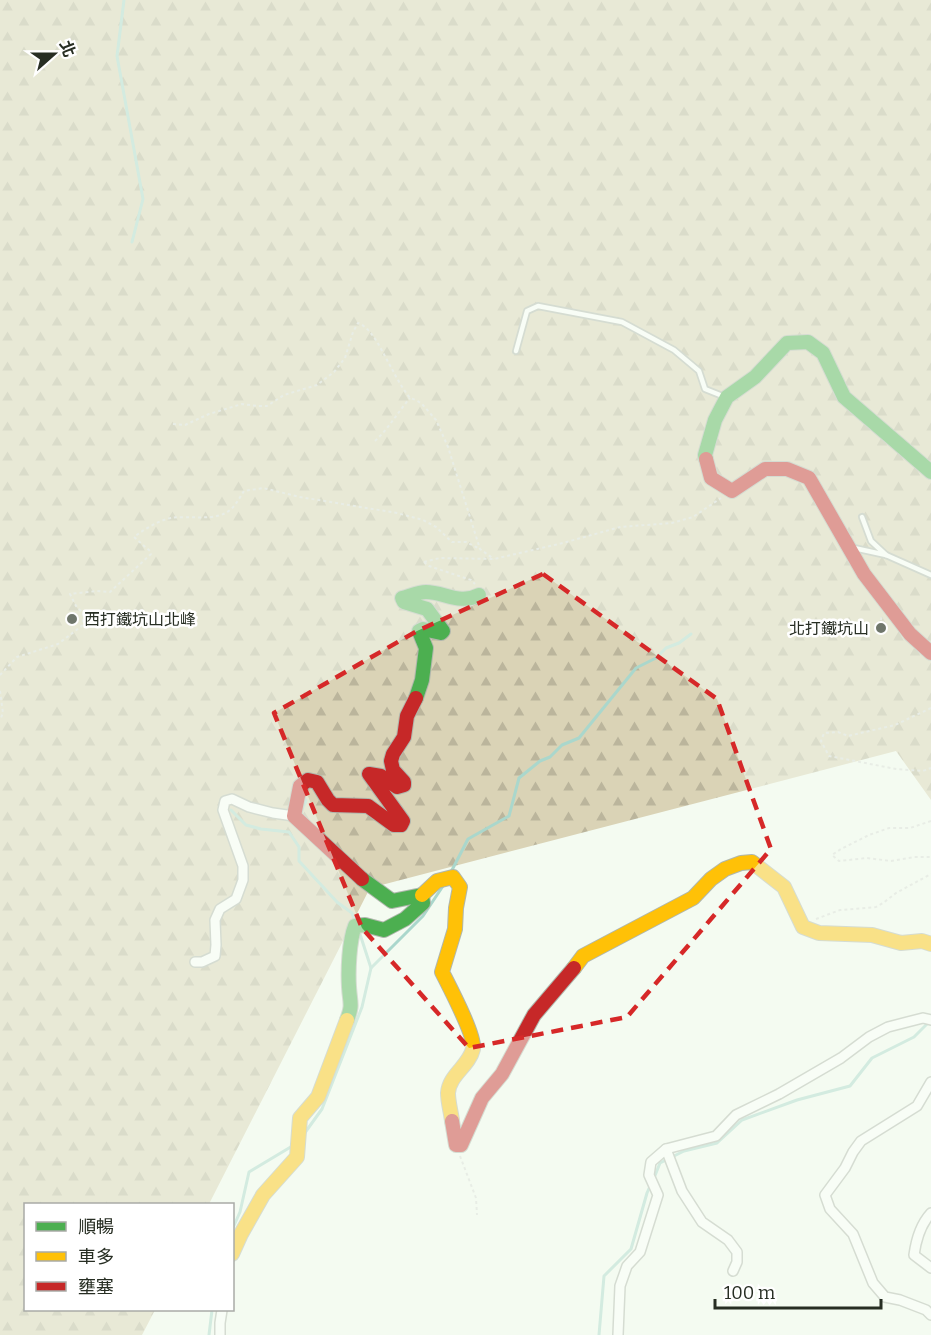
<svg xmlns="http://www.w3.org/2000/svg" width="931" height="1335" font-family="Bitter,'Noto Sans TC',serif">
<defs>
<pattern id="forest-firs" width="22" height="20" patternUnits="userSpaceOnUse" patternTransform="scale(1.5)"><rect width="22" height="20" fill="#dad3b6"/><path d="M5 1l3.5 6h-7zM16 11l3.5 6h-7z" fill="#bbb59c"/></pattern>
</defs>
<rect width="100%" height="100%" fill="#f4fbf1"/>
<path fill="url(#forest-firs)" d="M0,0H931V800L896,751L370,888L209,1204H26V1310H155L142,1335H0Z"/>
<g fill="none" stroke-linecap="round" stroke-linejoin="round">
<g stroke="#aad7cc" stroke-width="3">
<path d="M124,0L117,56L143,199L132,242"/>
<path d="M231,810L246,825L261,829L289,832L299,847V861L337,902L352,913L355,922"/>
<path d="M301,811L306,801L303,795"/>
<path d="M451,872L468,839L509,816L519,778L540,761L550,757L562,745L579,738L636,668L656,658L666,648L679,643L691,634"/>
<path d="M359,931L371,968"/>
<path d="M304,1134L322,1109L362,1007L371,968L423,916L445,883"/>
<path d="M654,1178L660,1163L684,1151L717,1143L742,1120L797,1100L850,1086L872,1058L914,1037L930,1021"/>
<path d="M232,1230L240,1212L249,1172L294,1145"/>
<path d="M209,1335L212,1310"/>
<path d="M599,1335L604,1276L631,1249L647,1193L651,1184"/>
</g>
<g stroke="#b0b7ad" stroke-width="8">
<g id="lane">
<path d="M516,351L527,311L538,306L622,322L674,350L699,371L705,389L725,397"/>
<path d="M862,517L871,541L886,555"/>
<path d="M854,548L886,555L931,575"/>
</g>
</g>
<g stroke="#b0b7ad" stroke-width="12">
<g id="street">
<path d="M195,962H202L215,956L216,945L215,920L220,909L236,899L243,880V866L223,810L225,801L232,799L249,807L273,813L294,816"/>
<path d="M931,1082L917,1106L861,1141L853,1152L845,1168L825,1195L830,1209L853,1234L873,1283L885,1297L900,1300L926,1310L931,1315"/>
<path d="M666,1149L682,1191L702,1222L728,1240L737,1252V1262L733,1271"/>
<path d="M931,1213C920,1225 916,1240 914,1255L931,1268"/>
<path d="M220,1335V1323L222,1310"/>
<path d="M618,1335L620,1286L627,1266L640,1252L658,1195L649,1175L651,1162L666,1149L716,1136L736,1115L779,1094L841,1058L869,1037L888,1027L923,1018L931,1020"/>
</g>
</g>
<g stroke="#b0b7ad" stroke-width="16">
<g id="fast">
<path d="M706,459L705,455L715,420L727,397L755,377L787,343L808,342L823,353L844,397L931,472"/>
<path d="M416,698L422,680L426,648L419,631L423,629L441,633L443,631L427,609L404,602L402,598C410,596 418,592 426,592C444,592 460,605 479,595"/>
<path d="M347,1020C353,1004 350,1004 349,987C348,971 349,941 355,926L365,925L384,930L405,919L423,903L422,895L392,901L362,879"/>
</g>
</g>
<g stroke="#b0b7ad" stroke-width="16">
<g id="slow">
<path d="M422,895L437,881L453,877L460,887L456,908L455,929L442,972C449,986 476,1037 473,1049C469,1066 449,1075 448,1093C448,1102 451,1112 452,1121"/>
<path d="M574,968L583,956L693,898L711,879L725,869L741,863L752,862L784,887L803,927L819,933L872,935L901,943L922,941L931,944"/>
<path d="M232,1254L241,1234L263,1195L297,1157L300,1118L318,1097L347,1020"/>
</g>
</g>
<g stroke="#b0b7ad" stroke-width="16">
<g id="jam">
<path d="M706,459L711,478L732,491L765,469H787L809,478L864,574L910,634L931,653"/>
<path d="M362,879L294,816L300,786L308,780L317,782L328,800L333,805L368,806L394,825H401L403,821L369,774L381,776L397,787L404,785V782L393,770L391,761L393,754L404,737L407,716L416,698"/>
<path d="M452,1121L456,1145H461L482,1098L502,1074L534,1015L574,968"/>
</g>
</g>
<g stroke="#dadcd9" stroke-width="2" stroke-dasharray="3 3" stroke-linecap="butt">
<path d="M173,424L185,425L209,414L242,404L257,406H267L284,395L317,385L334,372L345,358L353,332L358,323C373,328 384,356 392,369C397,379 403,389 410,398L416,400L422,404L436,420L448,447L480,549L494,559"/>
<path d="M375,441C389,428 398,412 410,398"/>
<path d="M424,562L440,558L494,559L563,543L620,527L672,523L693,517L721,498"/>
<path d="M424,562L429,566L471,580L475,584"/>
<path d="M879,626L882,616"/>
<path d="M0,675L17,657L58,644L83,625V613L76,606L70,594L97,591L110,592L151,554L150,551L134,537C145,529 157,521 171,518C189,515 216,522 230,510C236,505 240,497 244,491L263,488L300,497L397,513L423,520L436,527L452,542H466L480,549"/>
<path d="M0,691L3,713L0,720"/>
<path d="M931,708L895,725L848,736L838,732L824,733L821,741L829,756L896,769L923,771L931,768"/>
<path d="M931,821L910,828H889L869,835L841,849L832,855L839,861L867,858L891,861L914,857H931"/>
<path d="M816,919L840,910L876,907L883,903L896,893L931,874"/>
<path d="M460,1156L476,1198L477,1215"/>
</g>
<use href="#lane" stroke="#fdfefd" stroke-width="4.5"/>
<use href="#street" stroke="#fdfefd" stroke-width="9"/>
<use href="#fast" stroke="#4caf50" stroke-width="14"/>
<use href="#slow" stroke="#ffc107" stroke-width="14"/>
<use href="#jam" stroke="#c62828" stroke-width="14"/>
</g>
<path d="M0 0H931V1335H0ZM543,574L717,699L771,849L627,1017L469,1048L362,928L274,713L417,631Z" fill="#f4fbf1" fill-opacity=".55" fill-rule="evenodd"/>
<path fill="none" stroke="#d62828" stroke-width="4.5" stroke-dasharray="12 8" stroke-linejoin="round" d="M543,574L717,699L771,849L627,1017L469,1048L362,928L274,713L417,631Z"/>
<g fill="#6f766b" stroke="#fff" stroke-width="2">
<circle cx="72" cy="619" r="6"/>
<circle cx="881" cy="628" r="6"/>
</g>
<g text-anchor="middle" stroke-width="5" stroke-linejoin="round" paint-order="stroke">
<g font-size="16" fill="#272e23" stroke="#fff" text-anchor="start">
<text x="84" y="625">西打鐵坑山北峰</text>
<text x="869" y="634" text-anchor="end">北打鐵坑山</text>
</g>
</g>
<rect x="24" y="1203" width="210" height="108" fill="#ffffff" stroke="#a9aba7" stroke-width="1.5"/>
<rect x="36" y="1222" width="30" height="9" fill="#4caf50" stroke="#a9aba7" stroke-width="1.5"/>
<text x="78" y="1233" font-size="18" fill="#272e23">順暢</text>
<rect x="36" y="1252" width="30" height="9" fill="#ffc107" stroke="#a9aba7" stroke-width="1.5"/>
<text x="78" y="1263" font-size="18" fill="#272e23">車多</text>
<rect x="36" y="1282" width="30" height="9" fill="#c62828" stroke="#a9aba7" stroke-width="1.5"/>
<text x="78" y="1293" font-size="18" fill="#272e23">壅塞</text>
<g transform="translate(54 54) rotate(69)" stroke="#ffffff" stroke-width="4.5" paint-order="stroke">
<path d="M0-4.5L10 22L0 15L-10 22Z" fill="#272e23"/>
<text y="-9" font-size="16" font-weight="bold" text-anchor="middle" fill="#272e23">北</text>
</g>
<path d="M715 1299v9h166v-9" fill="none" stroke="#272e23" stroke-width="3"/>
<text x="724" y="1299" font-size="18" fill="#272e23" stroke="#ffffff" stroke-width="4.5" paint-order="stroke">100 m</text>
</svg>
